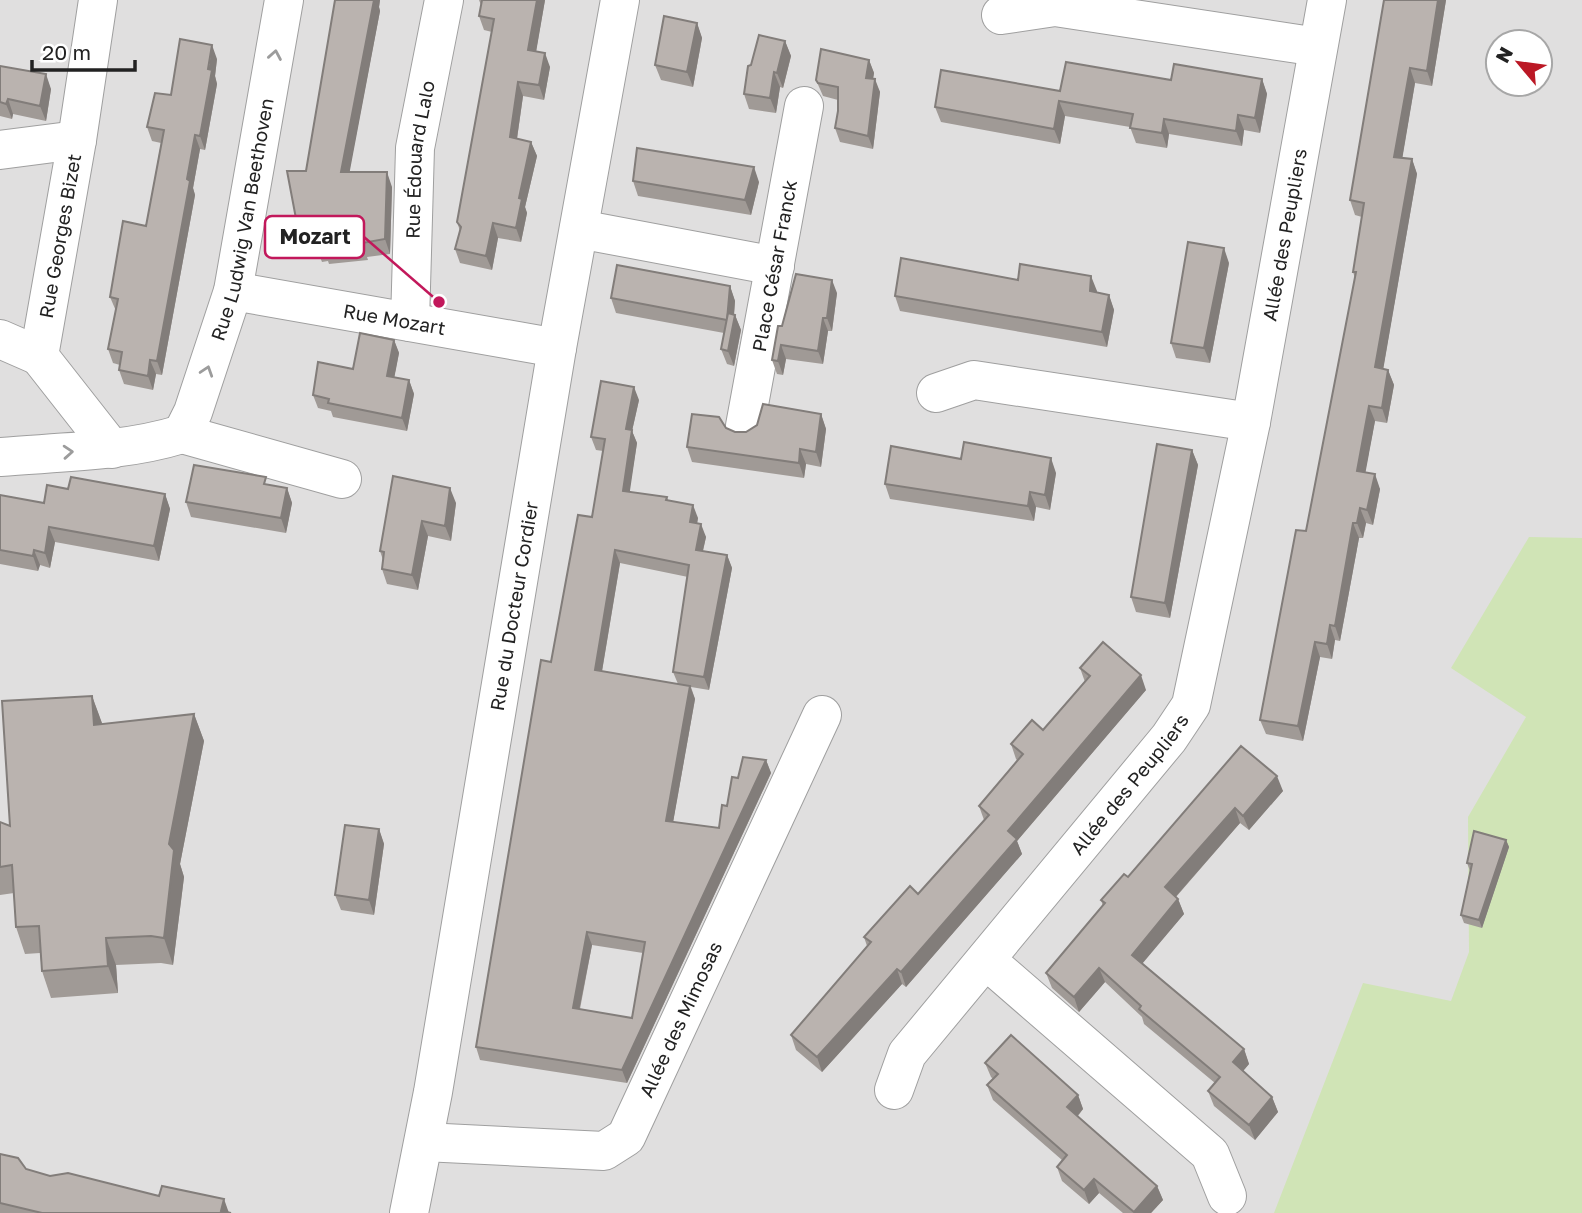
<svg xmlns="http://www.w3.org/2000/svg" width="1582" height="1213" font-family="'Golos Text',sans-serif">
<rect width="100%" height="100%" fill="#f1eeea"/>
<path fill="#e0dfdf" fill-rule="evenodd" d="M0,0H1582V1213H0ZM1498,42H1540V84H1498Z"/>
<path fill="#d0e4b6" d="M1529,537L1582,538V1213H1274L1363,983L1451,1001L1469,952L1468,817L1526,717L1451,668Z"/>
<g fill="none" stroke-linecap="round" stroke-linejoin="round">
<g stroke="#9f9f9f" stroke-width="40">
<g id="minor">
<path d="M98,0L77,140L39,356L112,449"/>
<path d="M1001,15L1055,7L1318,47"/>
<path d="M0,150L77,140"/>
<path d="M579,229L775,266"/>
<path id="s1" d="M233,291L557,348"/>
<path id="s2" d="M410,322L415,148L444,0"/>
<path d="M0,339L39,356"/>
<path d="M936,393L974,380L1251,422"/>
<path id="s3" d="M745,426L804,106"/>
<path id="s4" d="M182,434L193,412L233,291L284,0"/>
<path d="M182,434L342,479"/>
<path d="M0,457C61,452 124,452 182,434"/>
<path d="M986,960L1210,1154L1227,1196"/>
<path id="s5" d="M894,1090L907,1054L1169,738L1191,705L1251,422L1327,0"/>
<path id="s6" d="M424,1142L604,1151L626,1137L822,715"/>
<path id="s7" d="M409,1213L433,1092L557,348L620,0"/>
</g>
</g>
<use href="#minor" stroke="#fff" stroke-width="38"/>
</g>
<g fill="#a09a96" fill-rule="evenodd">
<path d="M335,0H380L379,7L380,11L349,172L392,187L390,254L367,257L368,260L329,264L328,261L322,262L320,257L306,259L301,245L306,171Z"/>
<path d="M479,0H545L536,51L550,67L544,100L523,96L517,139L531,142L537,156L525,207L527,213L521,242L498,238L492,270L460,263L455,249L460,231L457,222L492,32L484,30L479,16L481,5Z"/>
<path d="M1384,0H1446L1432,86L1415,83L1402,158L1412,159L1417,174L1383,369L1388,370L1394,385L1387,423L1375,421L1365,472L1380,489L1373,525L1366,523L1363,538H1359L1340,641L1335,640L1332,659L1320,657L1303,741L1266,734L1260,720L1306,531L1355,278L1353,272L1362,217L1355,215L1350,200Z"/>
<path d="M697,23L702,38L693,87L661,80L655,65Z"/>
<path d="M785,41L791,56L783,88L780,87L776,113L749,109L744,94L751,65Z"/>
<path d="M217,59L215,76L217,84L205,150L200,149L193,188L195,195L162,375L156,374L153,390L124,384L119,370L120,365L113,363L108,349L116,311L110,297L146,226L161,143L152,141L147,127L171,95Z"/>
<path d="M869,60L874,73L873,79L880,92L873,149L840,142L835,128L838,111V100L823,96L816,80Z"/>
<path d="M0,66L51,89L46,121L13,114L12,119L0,116Z"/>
<path d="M1262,79L1267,94L1260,133L1244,130L1242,146L1169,134L1167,148L1136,143L1130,127L1065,116L1060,144L941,122L935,107L1060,91L1171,80Z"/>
<path d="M633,181L759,182L751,215L638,196Z"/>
<path d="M1229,263L1210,363L1176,358L1171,343Z"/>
<path d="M1018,280L1097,291V292L1109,295L1114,310L1107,347L900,311L895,296Z"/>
<path d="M730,286L735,301L734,314L735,315L741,330L734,366L727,364L721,349L724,333L616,313L611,298Z"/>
<path d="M837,293L832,331H828L823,364L786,359L783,375L777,374L772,360L782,326Z"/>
<path d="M394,340L399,353L394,377L409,380L414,394L407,431L333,417L331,411L318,408L313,395L353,369Z"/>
<path d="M639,400L632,431L637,443L629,492L667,497L668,500L698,518L697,523L706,537L703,551L727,555L732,568L709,690L691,687L695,699L673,822L719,828L738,778L766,760L771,773L627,1083L480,1060L476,1047L551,662L592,517L603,451L596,450L591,437ZM620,563L688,577L673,672L678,684L602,671ZM592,945L643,953L632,1018L580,1009Z"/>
<path d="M821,414L826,429L821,467L806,464L804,478L692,462L687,447L726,428L735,432H746Z"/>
<path d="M1192,450L1198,465L1170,618L1136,612L1131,597Z"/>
<path d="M961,459L1056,473L1050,510L1036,507L1034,521L890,499L885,484Z"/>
<path d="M393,476L456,503L451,541L428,536L418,590L387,584L382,569L383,560L380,551Z"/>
<path d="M287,488L292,503L286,533L191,517L186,502Z"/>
<path d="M68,489L165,494L170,509L159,561L55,542L50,568L40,565L38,571L0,564V495L44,503Z"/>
<path d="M1080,668L1146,690L1017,841L1022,854L906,987L902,984L822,1072L796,1050L791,1035L867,946L864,937L918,894L984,820L979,806L1018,761L1016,759L1011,744L1043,730L1085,682Z"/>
<path d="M92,696L102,724L194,714L204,741L180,864L184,877L173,965L161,963L116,965L118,993L51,998L42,971L40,953L25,954L16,927L14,893L0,895V822L10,826Z"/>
<path d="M1241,746L1283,791L1249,830L1240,823L1176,897L1178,899L1184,914L1142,963L1244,1049L1249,1064L1243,1071L1272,1097L1278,1112L1255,1140L1214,1106L1208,1091L1215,1083L1144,1024L1142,1017L1105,982L1079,1012L1052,988L1046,973L1103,906L1101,900L1128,877Z"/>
<path d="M379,829L384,844L374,915L341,910L335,895Z"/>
<path d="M1506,840L1509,847L1482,928L1464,923L1461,915L1470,871L1467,863Z"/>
<path d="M985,1063L1078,1095L1083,1109L1078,1116L1157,1186L1163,1200L1151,1213H1123L1099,1193L1089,1204L1062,1181L1057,1167L1062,1160L993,1100L987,1085L993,1079L991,1077Z"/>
<path d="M0,1154L26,1169L50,1176L231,1213H0Z"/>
</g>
<g fill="#827d7a">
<path d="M374,0H380L379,7L380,11L347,186L341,172Z"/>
<path d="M537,0H545L534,64L528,50Z"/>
<path d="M1438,0H1446L1432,86L1427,71Z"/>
<path d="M697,23L702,38L693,87L687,72Z"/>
<path d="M785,41L791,56L783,88L777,73Z"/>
<path d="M212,45L217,59L215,76L217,84L205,150L200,136Z"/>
<path d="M545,53L550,67L544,100L539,85Z"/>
<path d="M869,60L874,73L871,91L866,78Z"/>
<path d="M1410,68L1415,83L1400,172L1394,157Z"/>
<path d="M774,72L780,87L776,113L770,98Z"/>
<path d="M46,74L51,89L46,121L40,106Z"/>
<path d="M875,79L880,92L873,149L868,136Z"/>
<path d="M1262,79L1267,94L1260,133L1255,118Z"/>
<path d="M518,82L523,96L515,152L510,137Z"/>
<path d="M8,99L13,114L12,119L6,104Z"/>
<path d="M1059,101L1065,116L1060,144L1054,129Z"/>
<path d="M1238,115L1244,130L1242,146L1236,131Z"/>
<path d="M1164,119L1169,134L1167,148L1162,133Z"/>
<path d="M195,135L200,149L193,188L195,195L162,375L157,361Z"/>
<path d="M531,142L537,156L525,207L527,213L521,242L516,228L519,198Z"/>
<path d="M1412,159L1417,174L1381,382L1375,367Z"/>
<path d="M754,167L759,182L751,215L745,200Z"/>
<path d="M387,172L392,187L390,254L385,239Z"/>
<path d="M493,223L498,238L492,270L486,256Z"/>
<path d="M1224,248L1229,263L1210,363L1204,348Z"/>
<path d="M1091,276L1097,291L1095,306L1090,291Z"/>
<path d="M832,280L837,293L832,331L827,318Z"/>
<path d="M730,286L735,301L733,328L735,315L741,330L734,366L728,351L727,320Z"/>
<path d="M1109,295L1114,310L1107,347L1102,332Z"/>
<path d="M823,318L828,331L823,364L818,351Z"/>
<path d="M394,340L399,353L392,390L387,376Z"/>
<path d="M781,345L786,359L783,375L778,361Z"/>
<path d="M150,360L156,374L153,390L148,376Z"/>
<path d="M1388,370L1394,385L1387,423L1382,408Z"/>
<path d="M409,380L414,394L407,431L402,418Z"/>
<path d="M634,387L639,400L632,431L637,443L628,504L623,491L626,429Z"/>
<path d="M1369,406L1375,421L1363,486L1357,471Z"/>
<path d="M821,414L826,429L821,467L816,452Z"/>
<path d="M800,449L806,464L804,478L799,463Z"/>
<path d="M1192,450L1198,465L1170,618L1165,603Z"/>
<path d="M1051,458L1056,473L1050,510L1045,495Z"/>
<path d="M1375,474L1380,489L1373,525L1367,510Z"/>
<path d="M287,488L292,503L286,533L281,518Z"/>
<path d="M450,488L456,503L451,541L445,526Z"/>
<path d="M1030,492L1036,507L1034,521L1028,506Z"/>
<path d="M165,494L170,509L159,561L154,546Z"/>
<path d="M693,505L698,518L695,535L690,522Z"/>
<path d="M1360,508L1366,523L1363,538L1357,523Z"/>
<path d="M422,521L428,536L418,590L412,575Z"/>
<path d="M1353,523L1359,538L1340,641L1335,626Z"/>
<path d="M701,524L706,537L700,563L696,550Z"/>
<path d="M49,527L55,542L50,568L45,553Z"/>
<path d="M34,550L40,565L38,571L33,556Z"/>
<path d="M615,550L620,563L600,683L595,670Z"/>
<path d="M727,555L732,568L709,690L704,677Z"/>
<path d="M1330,625L1335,640L1332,659L1327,644Z"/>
<path d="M1315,642L1320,657L1303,741L1298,726Z"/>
<path d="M1141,675L1146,690L1017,841L1022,854L906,987L901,972L1008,831Z"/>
<path d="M690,686L695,699L671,834L666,821Z"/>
<path d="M92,696L102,723L104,752L94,725Z"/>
<path d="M194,714L204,741L180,864L184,877L173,965L164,938L169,844Z"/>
<path d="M766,760L771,773L627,1083L622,1070Z"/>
<path d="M1277,776L1283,791L1249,830L1243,816Z"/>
<path d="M1235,808L1240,823L1171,902L1165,887Z"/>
<path d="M379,829L384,844L374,915L369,900Z"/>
<path d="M1506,840L1509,847L1482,928L1479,920Z"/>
<path d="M1178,899L1184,914L1137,970L1132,955Z"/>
<path d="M587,932L592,945L577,1021L573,1008Z"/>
<path d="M106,938L116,965L118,993L108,966Z"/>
<path d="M1099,968L1105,982L1079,1012L1074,997Z"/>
<path d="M897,969L902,984L822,1072L817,1057Z"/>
<path d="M1244,1049L1249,1064L1238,1077L1233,1062Z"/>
<path d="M1078,1095L1083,1109L1073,1121L1067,1107Z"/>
<path d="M1272,1097L1278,1112L1255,1140L1249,1125Z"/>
<path d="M1094,1179L1099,1193L1089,1204L1084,1190Z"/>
<path d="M1157,1186L1163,1200L1151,1213H1134V1212Z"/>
<path d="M224,1199L229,1213L221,1211Z"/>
</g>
<g fill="#bab3af" stroke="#827d7a" stroke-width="2" fill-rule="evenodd">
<path d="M335,0H374L341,172H387L385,239L362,243V246L324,250L322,246L316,248L315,242L301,245L287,171H306Z"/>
<path d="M482,0H537L528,50L545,53L539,85L518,82L510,137L531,142L519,198L522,199L516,228L493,223L486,256L455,249L461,227L457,222L494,19L479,16Z"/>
<path d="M1384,0H1438L1427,71L1410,68L1394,157L1412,159L1375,367L1388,370L1382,408L1369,406L1357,471L1375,474L1367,510L1360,508L1357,523H1353L1335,626L1330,625L1327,644L1315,642L1298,726L1260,720L1296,530L1306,531L1356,272H1353L1364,203L1350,200Z"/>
<path d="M664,16L697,23L687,72L655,65Z"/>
<path d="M759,35L785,41L777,73L774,72L770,98L744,94L748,66L751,65Z"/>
<path d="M180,39L212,45L208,69L212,70L200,136L195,135L187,179L190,181L157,361L150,360L148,376L119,370L122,352L108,349L118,299L110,297L123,221L146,226L164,130L147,127L155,93L171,95Z"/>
<path d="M821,49L869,60L866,78L875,79L868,136L835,128L838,111V87L818,83L816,80Z"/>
<path d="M1066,62L1171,80L1174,64L1262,79L1255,118L1238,115L1236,131L1164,119L1162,133L1130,128L1133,114L1059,101L1054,129L935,107L941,70L1060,91Z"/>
<path d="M0,66L46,74L40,106L8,99L6,104L0,102Z"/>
<path d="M637,148L754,167L745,200L633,181Z"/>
<path d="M1188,242L1224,248L1204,348L1171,343Z"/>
<path d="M901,258L1018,280L1020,264L1091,276L1090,291L1109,295L1102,332L895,296Z"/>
<path d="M617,265L730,286L727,320L611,298Z"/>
<path d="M796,274L832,280L827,318H823L818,351L781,345L778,361L772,360L778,326H782Z"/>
<path d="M728,313L735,315L728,351L721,349Z"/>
<path d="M360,333L394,340L387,376L409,380L402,418L328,403L329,399L313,395L318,362L353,369Z"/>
<path d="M601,381L634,387L626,429L632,430L623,491L667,497L666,500L693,505L690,522L701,524L696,550L727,555L704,677L673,672L689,565L615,550L595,670L690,686L666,821L719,828L722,805L727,806L732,777L738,778L743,757L766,760L622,1070L476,1047L541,660L551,662L578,515L592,517L605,439L591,437ZM587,932L645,942L632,1018L573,1008Z"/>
<path d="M763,404L821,414L816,452L800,449L799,463L687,447L692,414L719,417L726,428L735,432H746L757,425Z"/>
<path d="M964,442L1051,458L1045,495L1030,492L1028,506L885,484L891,446L961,459Z"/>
<path d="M1157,444L1192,450L1165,603L1131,597Z"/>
<path d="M194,465L266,477L264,484L287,488L281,518L186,502Z"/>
<path d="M393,476L450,488L445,526L422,521L412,575L382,569L384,552L380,551Z"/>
<path d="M71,477L165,494L154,546L49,527L45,553L34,550L33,556L0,550V495L44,503L47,485L68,489Z"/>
<path d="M1103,642L1141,675L1008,831L1017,839L901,972L897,969L817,1057L791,1035L871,942L864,937L910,886L918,894L989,815L979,806L1023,754L1011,744L1032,720L1043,730L1090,676L1080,668Z"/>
<path d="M92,696L94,725L194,714L169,844L174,850L164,938L151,936L106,938L108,966L42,971L39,926L16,927L12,865L0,867V822L10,826L2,701Z"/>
<path d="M1241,746L1277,776L1243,816L1235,808L1165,887L1178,899L1132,955L1244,1049L1233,1062L1272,1097L1249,1125L1208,1091L1220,1077L1139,1009L1141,1006L1099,968L1074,997L1046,973L1105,903L1101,900L1124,874L1128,877Z"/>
<path d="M345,825L379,829L369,900L335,895Z"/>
<path d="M1474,831L1506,840L1479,920L1461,915L1472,864L1467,863Z"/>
<path d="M1011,1035L1078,1095L1067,1107L1157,1186L1134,1212L1094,1179L1084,1190L1057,1167L1067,1155L987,1085L998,1074L985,1063Z"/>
<path d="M0,1154L18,1158L26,1169L50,1176L68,1173L159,1196L162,1186L224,1199L221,1211L231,1213H42L0,1203Z"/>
</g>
<defs><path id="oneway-chevron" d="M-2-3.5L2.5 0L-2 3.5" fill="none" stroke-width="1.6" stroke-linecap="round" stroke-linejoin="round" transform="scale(1.75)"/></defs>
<g stroke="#9c9c9c">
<use href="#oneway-chevron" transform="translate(275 55) rotate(-80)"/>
<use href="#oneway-chevron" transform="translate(207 371) rotate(-72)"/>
<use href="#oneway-chevron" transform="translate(68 452) rotate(-4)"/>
</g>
<g text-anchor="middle" stroke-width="7" stroke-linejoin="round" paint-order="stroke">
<g font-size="19" fill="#222" stroke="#fff">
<text dy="7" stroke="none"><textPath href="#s2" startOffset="163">Rue Édouard Lalo</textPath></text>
<text dy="7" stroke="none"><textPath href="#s4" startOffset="224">Rue Ludwig Van Beethoven</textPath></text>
<text dy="7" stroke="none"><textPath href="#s5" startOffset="968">Allée des Peupliers</textPath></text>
<text transform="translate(60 236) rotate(-80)" y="7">Rue Georges Bizet</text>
<text dy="7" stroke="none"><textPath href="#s3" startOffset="163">Place César Franck</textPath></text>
<text dy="7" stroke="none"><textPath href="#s1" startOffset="164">Rue Mozart</textPath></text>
<text dy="7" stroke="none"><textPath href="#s7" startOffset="616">Rue du Docteur Cordier</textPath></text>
<text dy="7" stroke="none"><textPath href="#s5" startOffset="388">Allée des Peupliers</textPath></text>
<text dy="7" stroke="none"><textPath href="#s6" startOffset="336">Allée des Mimosas</textPath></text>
</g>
</g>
<path fill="none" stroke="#c2185b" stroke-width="2.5" d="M439 302L364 237"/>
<circle fill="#c2185b" stroke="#fff" stroke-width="2.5" cx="439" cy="302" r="7"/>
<rect fill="#fff" stroke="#c2185b" stroke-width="2.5" x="265" y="216" width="99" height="42" rx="7"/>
<g font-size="21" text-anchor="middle" font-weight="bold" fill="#222">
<text x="315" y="244">Mozart</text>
</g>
<g transform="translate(1519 63) rotate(299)"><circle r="33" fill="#ffffff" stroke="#a7a7a7" stroke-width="2"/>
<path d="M0-5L12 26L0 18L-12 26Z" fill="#bb1825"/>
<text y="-10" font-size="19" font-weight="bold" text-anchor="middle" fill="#222222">N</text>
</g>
<path d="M32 60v10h103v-10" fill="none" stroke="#222222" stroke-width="3.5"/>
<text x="42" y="60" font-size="21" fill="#222222" stroke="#ffffff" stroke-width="5" paint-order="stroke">20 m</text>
</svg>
